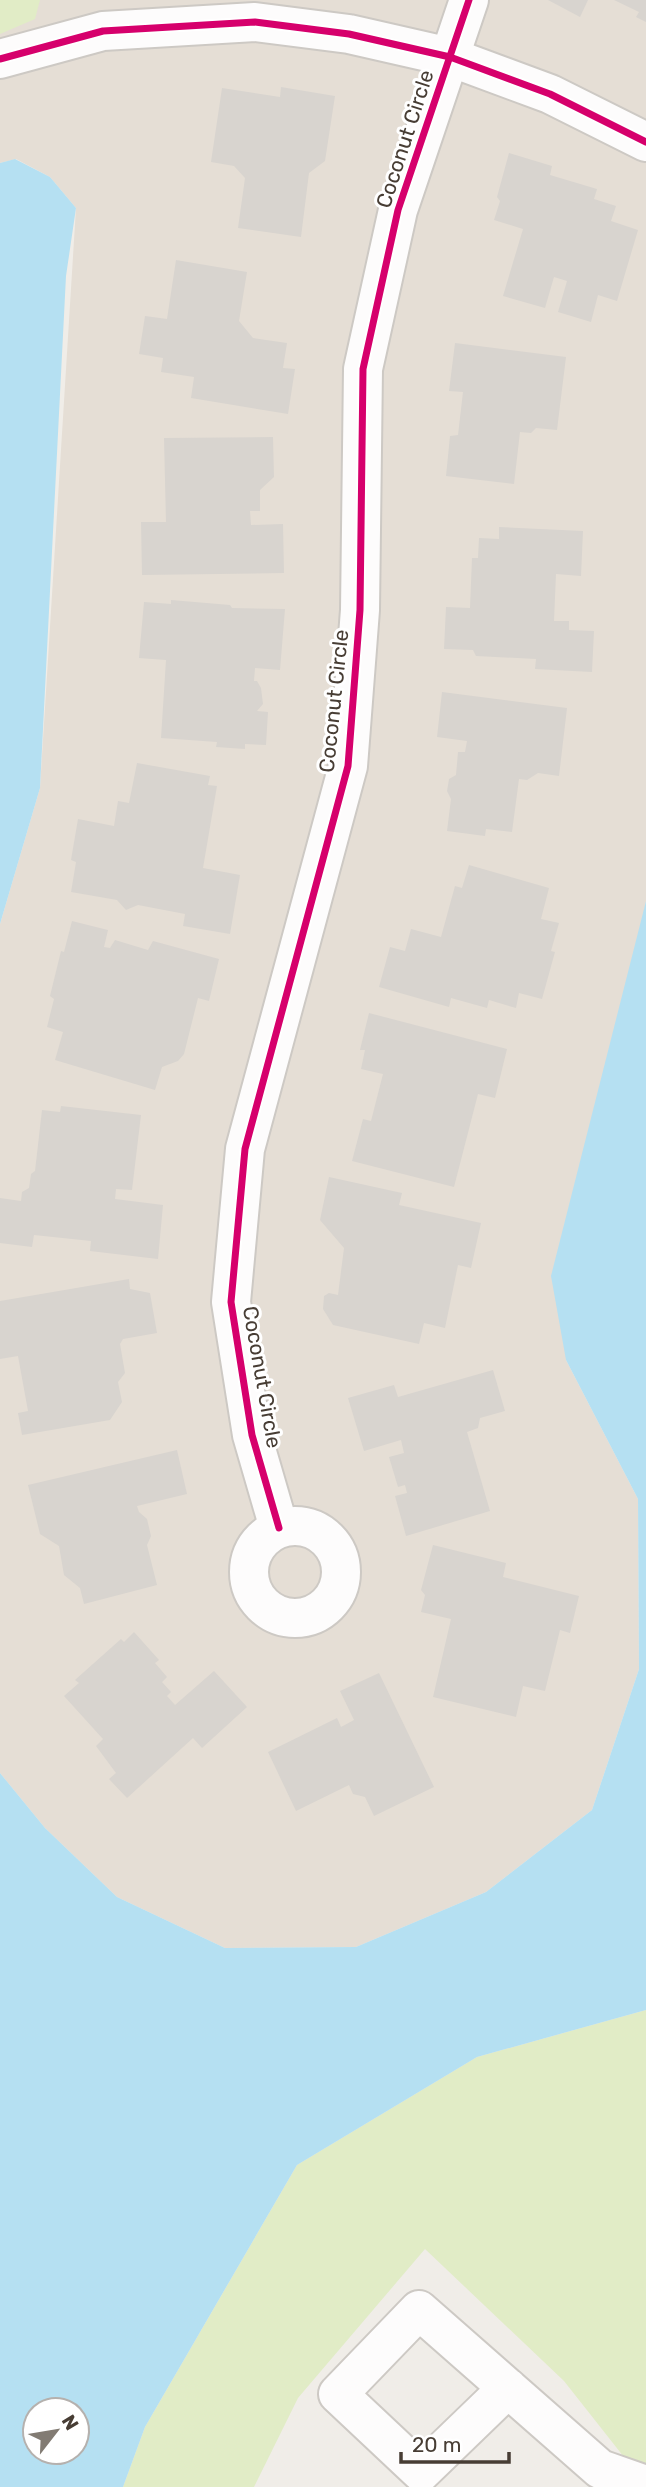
<svg xmlns="http://www.w3.org/2000/svg" width="646" height="2487" font-family="Rubik,sans-serif">
<rect width="100%" height="100%" fill="#f0ede8"/>
<path fill="#e5ded5" d="M0,0H646V901L566,1360L638,1499L639,1669L592,1810L486,1892L356,1947L225,1948L117,1897L45,1828L0,1773V924L40,788L76,208L50,177L16,159L0,163Z"/>
<g fill="#e1ecc6">
<path d="M0,0H40L35,19L0,34Z"/>
<path d="M646,2010V2485L564,2381L425,2249L298,2398L254,2487H123L145,2427L297,2165L477,2057Z"/>
</g>
<g fill="#b5e0f2" fill-rule="evenodd">
<path d="M15,159L50,177L76,208L66,276L40,788L0,924V163Z"/>
<path d="M646,901V2010L477,2057L297,2165L145,2427L123,2487H0V1773L45,1828L117,1897L225,1948L356,1947L486,1892L592,1810L639,1669L638,1499L566,1360L551,1276ZM77,2410V2452H35V2410Z"/>
</g>
<g fill="#d8d4cf">
<path d="M548,0H588L580,17Z"/>
<path d="M614,0H646V22L636,17L639,12Z"/>
<path d="M281,87L335,96L325,161L309,173L301,237L238,228L245,178L234,166L211,162L222,88L280,97Z"/>
<path d="M509,153L552,166L550,175L597,189L594,199L616,206L611,221L638,230L617,301L598,295L591,322L558,312L567,281L554,277L545,308L503,296L523,229L494,220L500,201L497,197Z"/>
<path d="M176,260L247,272L239,321L253,338L287,343L283,368L295,369L288,414L191,398L194,377L161,372L163,358L139,354L145,316L167,319Z"/>
<path d="M455,343L566,357L557,430L536,428L531,433L520,432L514,484L446,476L450,436L458,435L463,392L449,391Z"/>
<path d="M273,437L274,477L260,490V511H250L251,525L283,524L284,573L142,575L141,522H166L164,438Z"/>
<path d="M499,527L583,531L581,576L556,574L554,621H569V630L594,631L592,672L535,669L536,659L476,656L473,650L444,649L446,607L470,608L472,558H478L479,538L499,539Z"/>
<path d="M171,600L230,605L232,608L285,609L280,670L255,668L254,681H257L261,688L263,704L257,711L268,712L266,745L245,744V749L216,747L217,742L161,738L166,660L139,658L144,602L171,604Z"/>
<path d="M442,692L567,708L559,776L538,773L527,780L519,779L512,832L486,829L485,836L447,831L451,799L447,791L449,779L456,775L458,752H465L467,741L437,737Z"/>
<path d="M137,763L210,776L208,785L217,786L203,868L240,875L230,934L183,926L185,914L138,905L126,910L117,900L71,892L76,862L71,860L78,819L114,826L118,801L129,803Z"/>
<path d="M469,865L549,888L541,919L559,923L551,951L555,952L542,999L519,993L516,1008L489,1000L487,1008L451,998L449,1007L379,987L390,947L405,951L411,929L441,937L455,886L462,888Z"/>
<path d="M72,921L108,930L104,947L110,948L115,940L148,950L153,941L219,959L209,1001L198,998L184,1054L178,1061L162,1067L155,1090L55,1060L63,1032L47,1027L54,999L50,996L61,951L64,952Z"/>
<path d="M369,1013L507,1049L495,1098L478,1094L454,1187L352,1161L363,1119L371,1121L383,1074L361,1069L365,1050H360Z"/>
<path d="M61,1106L141,1115L132,1190L116,1189L115,1199L163,1205L158,1259L90,1251L91,1241L34,1235L32,1247L0,1243V1198L21,1201L22,1192L29,1188L31,1174L35,1171L42,1110L60,1112Z"/>
<path d="M329,1177L402,1193L399,1205L481,1223L471,1268L458,1265L445,1328L424,1323L419,1344L333,1325L323,1309L324,1296L329,1293L338,1295L344,1248L320,1220Z"/>
<path d="M129,1279L130,1289L150,1293L157,1333L123,1339L120,1344L125,1373L118,1382L122,1402L110,1420L22,1435L18,1413L28,1411L18,1356L0,1359V1301Z"/>
<path d="M493,1370L505,1411L480,1418L478,1428L467,1432L490,1511L406,1536L395,1496L407,1493L405,1485L398,1487L389,1457L404,1453L401,1440L364,1451L348,1398L394,1385L398,1397Z"/>
<path d="M177,1450L187,1494L137,1506L139,1512L147,1519L151,1536L147,1545L157,1585L84,1604L80,1588L64,1575L59,1546L40,1534L28,1485Z"/>
<path d="M433,1545L506,1563L503,1577L579,1596L570,1633L560,1630L545,1691L523,1686L516,1717L433,1697L451,1619L421,1612L425,1595L421,1590Z"/>
<path d="M134,1632L159,1660L155,1663L167,1677L162,1682L171,1692L167,1696L175,1705L214,1671L247,1707L202,1748L193,1738L127,1798L109,1779L116,1773L96,1746L103,1739L64,1696L79,1683L75,1680L121,1639L124,1642Z"/>
<path d="M379,1673L434,1787L374,1816L365,1797L353,1794L349,1785L296,1811L268,1752L337,1718L341,1727L354,1720L340,1691Z"/>
</g>
<g fill="none" stroke-linecap="round" stroke-linejoin="round">
<g stroke="#cdc9c4" stroke-width="42">
<g id="minor">
<path d="M0,59L103,31L255,22L349,34L450,57L550,94L646,142"/>
<circle cx="295" cy="1572" r="46"/>
<path d="M279,1528L252,1435L231,1302L245,1149L348,766L360,610L363,369L398,210L469,0"/>
<path d="M508,2388L421,2472L338,2394L419,2310L600,2469L646,2485"/>
</g>
</g>
<use href="#minor" stroke="#fdfcfc" stroke-width="38"/>
<g stroke="#fff" stroke-width="11">
<g id="cycleway">
<path d="M0,59L103,31L255,22L349,34L450,57L550,94L646,142"/>
<path d="M279,1528L252,1435L231,1302L245,1149L348,766L360,610L363,369L398,210L469,0"/>
</g>
</g>
<use href="#cycleway" stroke="#d6006c" stroke-width="7"/>
</g>
<g text-anchor="middle" stroke-width="6" stroke-linejoin="round" paint-order="stroke">
<g font-size="21" fill="#473d34" stroke="#fff">
<text transform="translate(405 139) rotate(-72)" y="7">Coconut Circle</text>
<text transform="translate(334 701) rotate(-84)" y="7">Coconut Circle</text>
<text transform="translate(262 1377) rotate(80)" y="7">Coconut Circle</text>
</g>
</g>
<g transform="translate(56 2431) rotate(59)"><circle r="33" fill="#ffffff" stroke="#b5b1ae" stroke-width="2"/>
<path d="M0-5L12 26L0 18L-12 26Z" fill="#827b73"/>
<text y="-10" font-size="19" font-weight="bold" text-anchor="middle" fill="#473d34">N</text>
</g>
<path d="M401 2452v10h108v-10" fill="none" stroke="#473d34" stroke-width="3.5"/>
<text x="412" y="2452" font-size="21" fill="#473d34" stroke="#ffffff" stroke-width="5" paint-order="stroke">20 m</text>
</svg>
